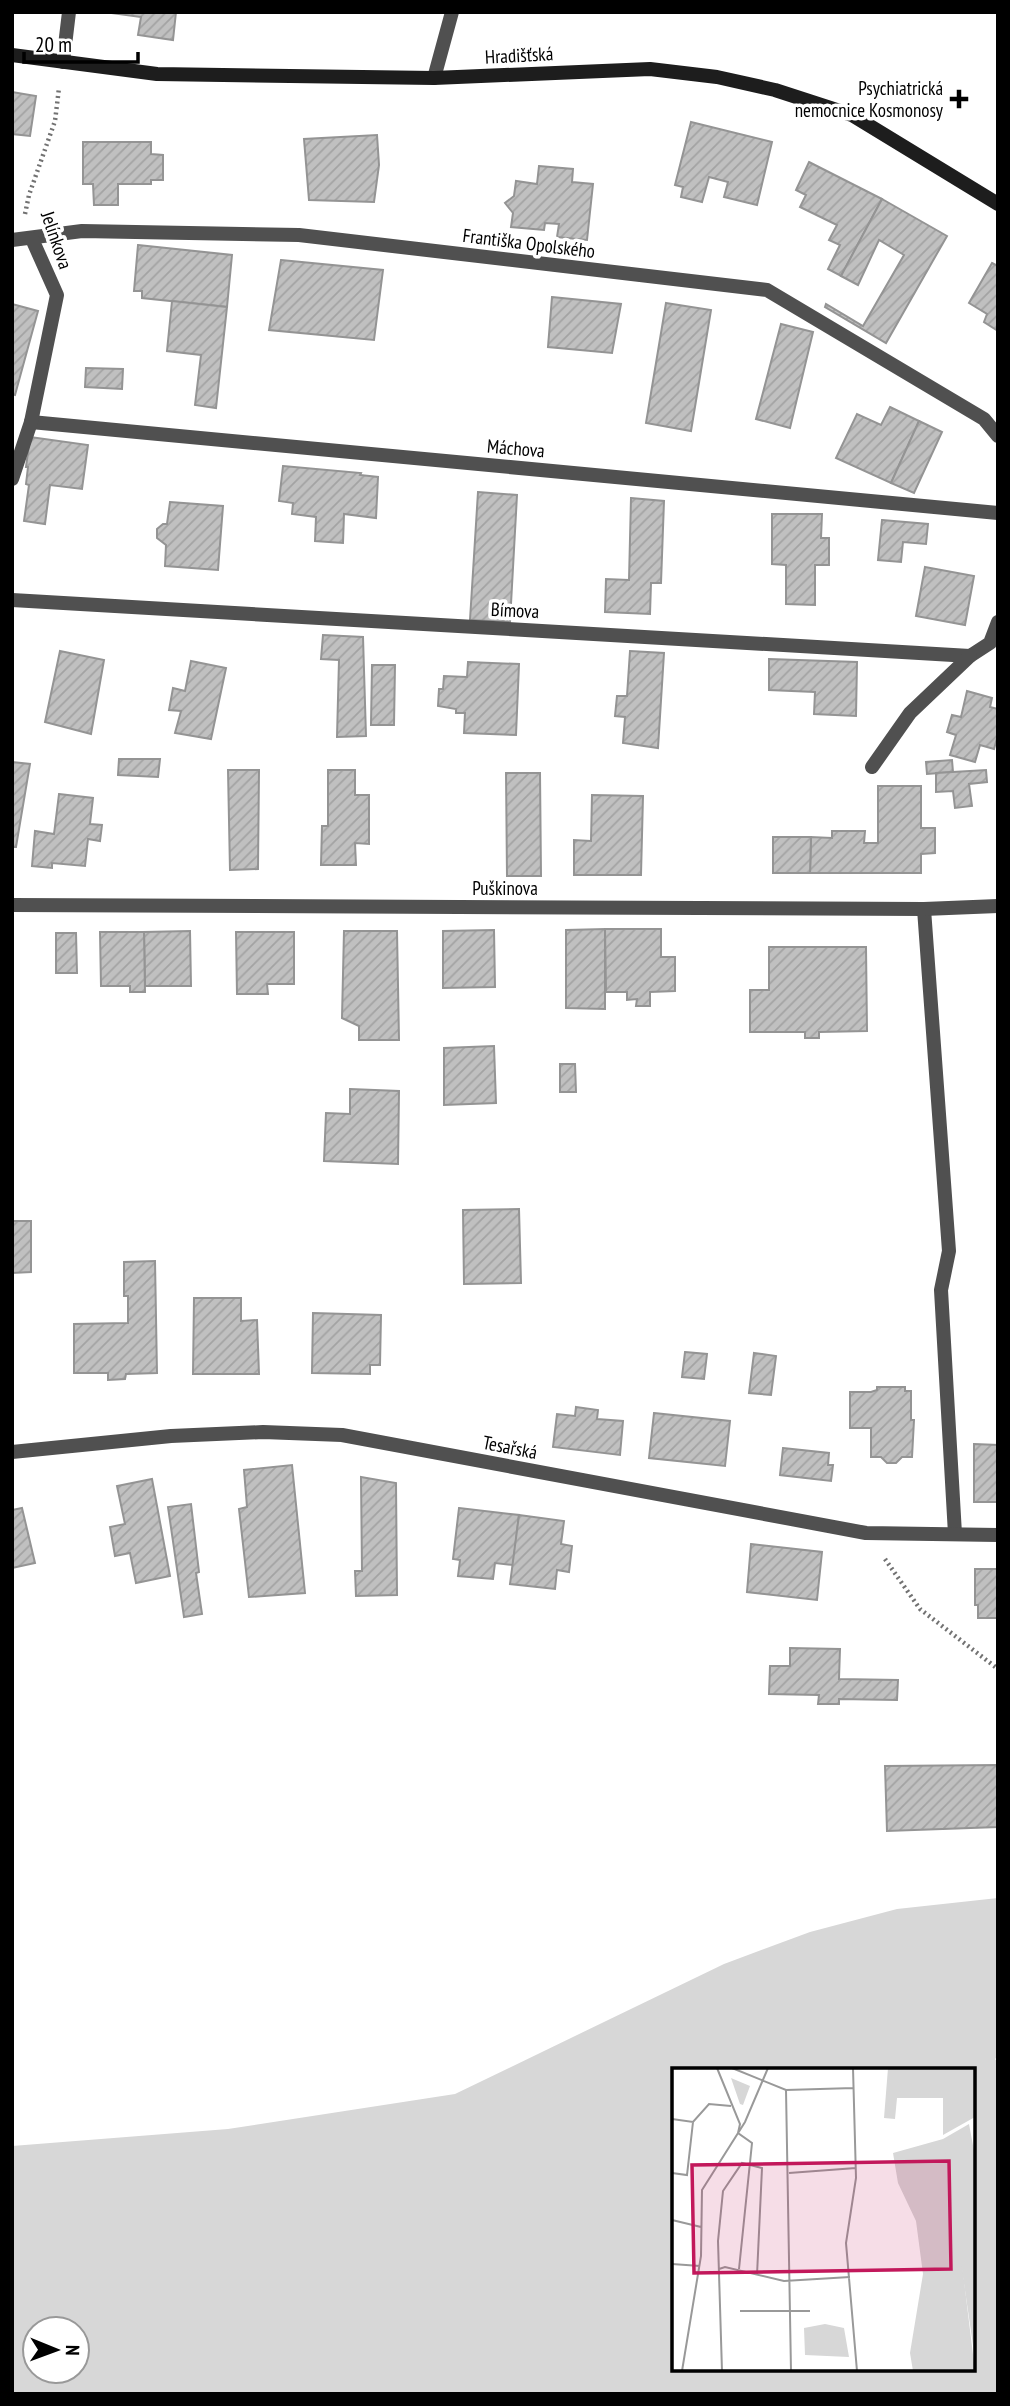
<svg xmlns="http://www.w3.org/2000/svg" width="1010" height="2406" font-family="'PT Sans Narrow',sans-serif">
<defs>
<pattern id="building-hatch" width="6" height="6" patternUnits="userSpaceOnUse" patternTransform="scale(1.75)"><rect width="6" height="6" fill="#c0c0c0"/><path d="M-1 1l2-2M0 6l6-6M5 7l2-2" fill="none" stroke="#a3a3a3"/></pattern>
</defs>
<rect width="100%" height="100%" fill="#fff"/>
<path fill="#d7d7d7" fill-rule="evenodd" d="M998,1898V2056L995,2059L998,2063V2394H12V2146L228,2129L455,2094L724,1964L810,1932L897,1909ZM674,2070H973V2369H674ZM35,2329H77V2371H35Z"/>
<g fill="url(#building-hatch)" stroke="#949494" stroke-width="2">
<path d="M104,12H176L173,40L138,35L141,17Z"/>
<path d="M12,92L36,96L30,136L12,134Z"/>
<path d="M691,122L772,142L757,205L724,197L728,182L709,177L702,202L681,197L683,187L675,185Z"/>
<path d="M377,135L379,165L374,202L309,200L304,139Z"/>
<path d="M83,142H151V154L163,155V180H151V184H118V205H94L93,184H83Z"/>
<path d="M809,162L882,199L841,276L828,269L840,245L829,240L837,225L800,207L806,195L796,190Z"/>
<path d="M539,166L573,169L572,182L593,184L587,240L557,237L559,224L545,223L544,230L511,227L513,213L505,203L514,196L516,181L537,184Z"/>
<path d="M882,199L947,236L886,343L825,307L826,304L863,326L904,255L879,240L858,285L841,276Z"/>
<path d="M138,245L232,255L227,307L142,298V291H134Z"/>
<path d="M281,260L383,270L374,340L269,330Z"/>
<path d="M992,263L998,266V331L984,322L987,314L969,303Z"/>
<path d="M552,297L621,304L612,353L548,347Z"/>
<path d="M172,301L227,307L216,408L195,405L201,355L167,351Z"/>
<path d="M666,303L711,310L691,431L646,423Z"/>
<path d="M12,304L38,311L15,395L12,394Z"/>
<path d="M781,324L813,332L790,428L756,419Z"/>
<path d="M86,368L123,369L122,389L85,387Z"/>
<path d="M890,407L919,421L891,483L836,458L857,414L881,425Z"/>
<path d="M919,421L942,432L914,493L891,483Z"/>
<path d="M30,437L88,445L82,489L50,485L45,524L24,521L29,485L26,484L28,467H26Z"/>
<path d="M283,466L361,473L360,475L378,477L376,518L344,514L343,543L315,541L316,517L292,514L293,503L279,501Z"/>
<path d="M478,492L517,495L510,622L470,620Z"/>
<path d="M631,498L664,501L661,583H651L650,614L605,612L606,579L629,580Z"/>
<path d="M170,502L223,506L218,570L165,566L166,545L157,538V529L163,524H167Z"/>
<path d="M772,514H822L821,538H829V565H815V605L786,604V565L772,564Z"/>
<path d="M882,520L928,524L926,544L903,542L901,562L878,560Z"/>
<path d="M925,567L974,576L965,625L916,616Z"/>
<path d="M323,635L363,637L366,736L337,737L339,660L321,659Z"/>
<path d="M60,651L104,660L91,734L45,722Z"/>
<path d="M630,651L664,653L658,748L623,743L625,717L615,716L617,696H627Z"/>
<path d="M769,659L857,662L856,716L814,714L815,692L769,690Z"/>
<path d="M191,661L226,668L211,739L175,733L181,711L169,710L173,688L185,691Z"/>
<path d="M468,662L519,664L516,735L464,733L465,713H456V709L438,706L439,689H443L444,676L467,677Z"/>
<path d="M372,665H395L394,725H371Z"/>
<path d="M967,691L992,698L990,707L998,709V735L994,749L980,745L975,762L950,755L956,735L947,732L952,715L961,717Z"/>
<path d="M119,759H160L158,777L118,775Z"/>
<path d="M952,760L953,772L927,774L926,762Z"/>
<path d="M12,762L30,764L16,847H12Z"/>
<path d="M228,770H259L258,869L230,870Z"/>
<path d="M328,770H355V795H369V844L355,843L356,865H321L322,826H328Z"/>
<path d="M986,770L987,782L969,784L972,806L955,808L953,791L936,792V773Z"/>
<path d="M506,773H540L541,876H507Z"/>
<path d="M878,786H921V828H935V853L921,854V873H810L811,837L832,838V831H865L864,843H878Z"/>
<path d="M59,794L93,798L90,824L102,825L100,841L88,839L85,866L52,863V868L32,866L35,831L54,834Z"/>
<path d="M592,795L643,796L641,875H574V840L591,841Z"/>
<path d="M773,837H811L810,873H773Z"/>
<path d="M605,929H661V957H675V991L650,992V1006H636L637,999L627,1000V992H606Z"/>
<path d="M605,929V1009L566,1008V930Z"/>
<path d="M494,930L495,987L443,988V931Z"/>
<path d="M190,931L191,986H145L144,932Z"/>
<path d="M344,931H397L399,1040H359V1026L342,1018Z"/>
<path d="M100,932H144L145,992H130V986H101Z"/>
<path d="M236,932H294V984H267L268,994H237Z"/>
<path d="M56,933H76L77,973H56Z"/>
<path d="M769,947H866L867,1031L819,1032V1038H805V1032H750V990H769Z"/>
<path d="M494,1046L496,1103L444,1105V1048Z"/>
<path d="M560,1064H575L576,1092H560Z"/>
<path d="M350,1089L399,1091L398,1164L324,1161L326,1113L350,1114Z"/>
<path d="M519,1209L521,1283L464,1284L463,1210Z"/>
<path d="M12,1221H31V1272L12,1273Z"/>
<path d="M155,1261L157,1373L126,1374L125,1379L108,1380V1373H74V1324L128,1323V1296H124V1262Z"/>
<path d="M194,1298H241V1321L257,1320L259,1374H193Z"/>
<path d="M313,1313L381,1315L380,1365H370V1374L312,1373Z"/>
<path d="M685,1352L707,1354L704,1379L682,1377Z"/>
<path d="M754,1353L776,1356L771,1395L749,1393Z"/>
<path d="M877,1387H905V1391H911V1420H914L912,1457H902L896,1463H887L881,1457H871V1428H850V1392H871L877,1390Z"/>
<path d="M576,1407L598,1410L597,1419L623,1421L620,1455L553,1447L557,1414L575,1416Z"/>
<path d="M654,1413L730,1421L725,1466L649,1458Z"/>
<path d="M974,1444L998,1445V1502H974Z"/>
<path d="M783,1448L829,1453L828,1465H833L831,1481L780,1475Z"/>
<path d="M292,1465L305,1593L249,1597L239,1509L247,1507L244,1470Z"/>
<path d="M361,1477L396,1483L397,1595L356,1596L355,1571H362Z"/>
<path d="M152,1479L170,1576L136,1583L130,1553L115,1556L110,1527L125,1524L117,1486Z"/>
<path d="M191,1504L199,1572L196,1573L202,1614L184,1617L168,1507Z"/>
<path d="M22,1508L35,1563L12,1568V1510Z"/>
<path d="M459,1508L519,1515L513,1565L495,1563L493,1579L458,1576L460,1560L453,1559Z"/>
<path d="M519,1515L564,1521L561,1544L572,1546L569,1572L557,1570L555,1589L510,1584Z"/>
<path d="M751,1544L822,1552L817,1600L747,1592Z"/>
<path d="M975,1569H998V1618H978V1605H975Z"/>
<path d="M790,1648L840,1649L839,1679L898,1680L897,1700L839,1699V1704H818L819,1695L769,1694L770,1666H790Z"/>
<path d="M998,1765V1827L887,1831L885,1766Z"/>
</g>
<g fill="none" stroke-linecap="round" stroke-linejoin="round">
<g stroke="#727272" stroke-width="4.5" stroke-dasharray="2 3.5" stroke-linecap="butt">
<path d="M25,214L29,195L55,121L59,88"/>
<path d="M885,1559L920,1609L998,1669"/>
</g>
<path stroke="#505050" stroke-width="14" d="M924,909L949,1251L941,1290L955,1534"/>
<g stroke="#505050" stroke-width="14">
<path d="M63,62L69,12"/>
<path d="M434,78L452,12"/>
<path d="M12,240L82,231L299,235L767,290L984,419L998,436"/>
<path d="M31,422L998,513"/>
<path d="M12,479L31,422L57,295L32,239"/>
<path d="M12,600L970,656L990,643L998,622"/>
<path d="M872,767L910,713L970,656"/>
<path d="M12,905L924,909L998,906"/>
<path d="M12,1452L171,1436L263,1432L342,1435L866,1533L998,1535"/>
</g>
<path stroke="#1d1d1d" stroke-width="14" d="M12,55L157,74L434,78L650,69L717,77L775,90L852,115L998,204"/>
</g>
<path fill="#000" stroke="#fff" stroke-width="2.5" d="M955.5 88.5h7v7h7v7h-7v7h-7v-7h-7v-7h7z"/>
<g text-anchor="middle" stroke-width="7" stroke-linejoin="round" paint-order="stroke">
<g font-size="19" fill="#000" stroke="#fff">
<text transform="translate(519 55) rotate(-3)" y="7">Hradišťská</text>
<text transform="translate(57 240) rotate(71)" y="7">Jelínkova</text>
<text transform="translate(529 243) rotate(7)" y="7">Františka Opolského</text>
<text transform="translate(516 448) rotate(5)" y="7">Máchova</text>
<text transform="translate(515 610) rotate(3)" y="7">Bímova</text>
<text x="505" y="895">Puškinova</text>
<text transform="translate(510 1447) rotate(11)" y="7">Tesařská</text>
</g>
<g font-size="19" fill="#000" stroke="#fff" text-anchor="end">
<text x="943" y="95">Psychiatrická<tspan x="943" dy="22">nemocnice Kosmonosy</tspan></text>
</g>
</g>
<g transform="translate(672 2068)">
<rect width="303" height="303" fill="#fff"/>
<path d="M59,10L78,18L71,37L68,36ZM271,71L275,73L303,303H241L238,285L251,206L244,153L226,115L221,85ZM153,256L172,260L177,289L133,287L132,260Z" fill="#d7d7d7"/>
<path d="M297,56L303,88V291L271,71Z" fill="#d7d7d7"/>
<path d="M216,0H303V49L271,67V30H225L223,51L212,50Z" fill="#d7d7d7"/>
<path fill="none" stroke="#999" stroke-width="2" d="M45,0L68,56L66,65L80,75L67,201M60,0L114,22L182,20M181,0L184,110L174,175L185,303M114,22L119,303M0,51L21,54L37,36L59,38M0,105L15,107L21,54M117,105L184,100M0,152L29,159M0,196L28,198M47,201L53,199L112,213L178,209M68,243H138M10,303L29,188L30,122L73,54L96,0M50,303L46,173L51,123L70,95L90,100L85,207"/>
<path fill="#c2185b" fill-opacity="0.15" stroke="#c2185b" stroke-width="3.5" d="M277,93L279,201L22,205L20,97Z"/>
<rect width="303" height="303" fill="none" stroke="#000" stroke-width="3.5"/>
</g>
<rect width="1010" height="2406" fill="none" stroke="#000000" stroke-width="28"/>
<g transform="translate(56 2350) rotate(91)"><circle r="33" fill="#ffffff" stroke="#999999" stroke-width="2"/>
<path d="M0-5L12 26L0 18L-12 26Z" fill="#000000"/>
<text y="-10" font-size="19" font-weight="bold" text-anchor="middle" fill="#000000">N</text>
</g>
<path d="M24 52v10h114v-10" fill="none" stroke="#000000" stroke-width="3.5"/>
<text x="35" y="52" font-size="21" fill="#000000" stroke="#ffffff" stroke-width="5" paint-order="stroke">20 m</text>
</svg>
